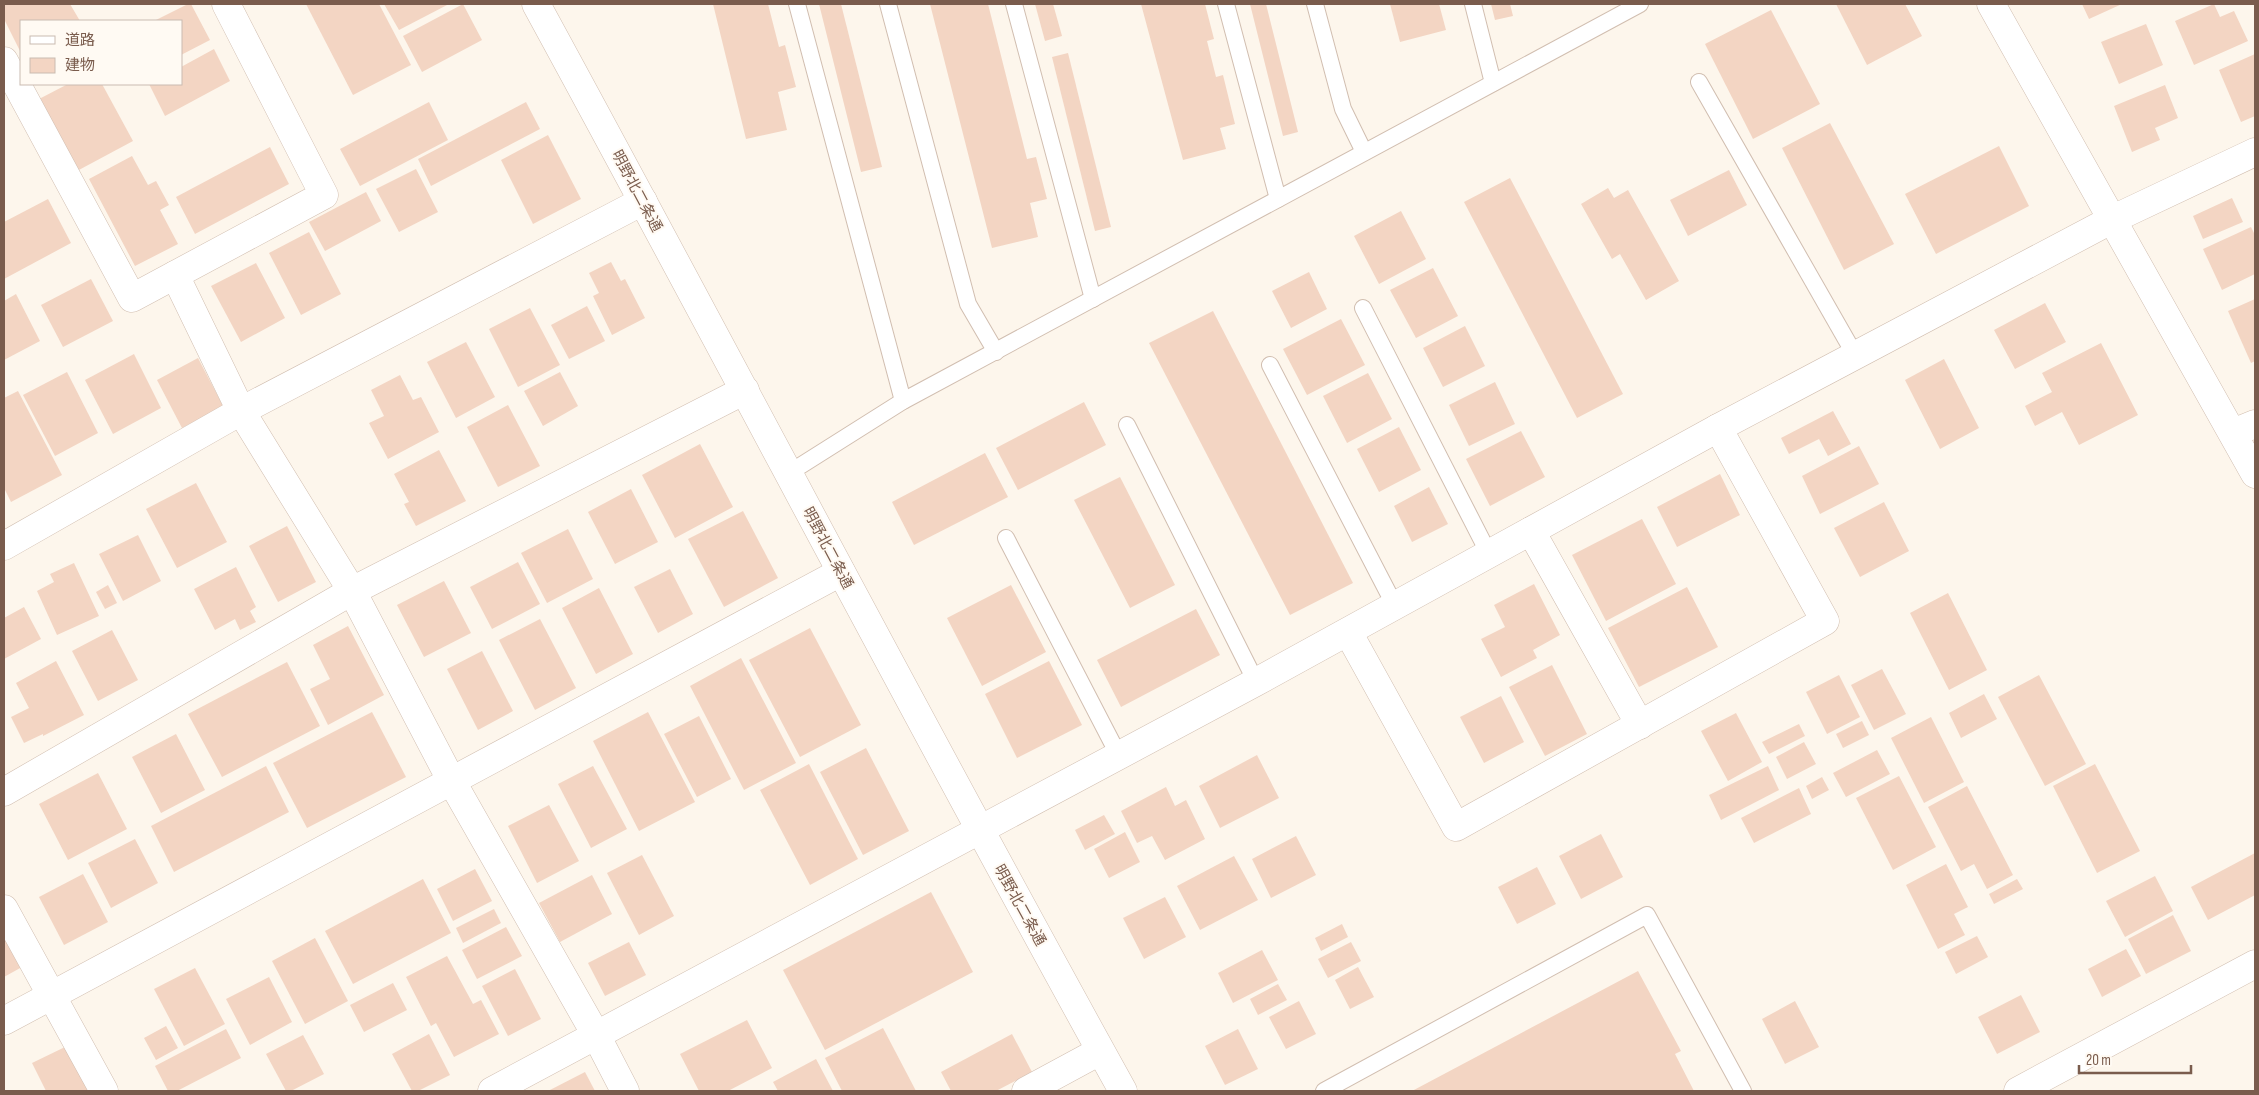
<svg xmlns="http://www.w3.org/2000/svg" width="2259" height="1095" font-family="'Sofia Sans Condensed','Noto Sans JP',sans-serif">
<rect width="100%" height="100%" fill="#fdf6ec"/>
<g fill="#f3d5c3">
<path d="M4,4H70L80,21H21V53L4,19Z"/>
<path d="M188,4H191L210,40L181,55V21H154Z"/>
<path d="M306,4H379L411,65L353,95Z"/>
<path d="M384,4H449L399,30Z"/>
<path d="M463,4L482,40L422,72L403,36Z"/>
<path d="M713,4H768L779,47L785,45L796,87L778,92L787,130L746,139Z"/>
<path d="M819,4H841L882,167L861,172Z"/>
<path d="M930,4H988L1027,159L1036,157L1047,199L1030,203L1038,237L992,248Z"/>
<path d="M1035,4H1053L1062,36L1045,41Z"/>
<path d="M1141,4H1205L1214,39L1207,41L1216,77L1223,75L1235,124L1220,128L1226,149L1183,160Z"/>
<path d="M1250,4H1266L1298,132L1283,136Z"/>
<path d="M1390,4H1439L1446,30L1400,42Z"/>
<path d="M1491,4H1510L1513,16L1495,20Z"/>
<path d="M1836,4H1905L1922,36L1867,65Z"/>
<path d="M2082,4H2122L2089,19Z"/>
<path d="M2214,4L2220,17L2234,11L2248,41L2194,65L2175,21Z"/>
<path d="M1771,10L1820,104L1753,139L1705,44Z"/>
<path d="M2146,24L2163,65L2119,84L2101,42Z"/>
<path d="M214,49L230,81L165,116L149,84H181V67Z"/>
<path d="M1068,53L1111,227L1095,231L1052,57Z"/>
<path d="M2255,54V116L2241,122L2219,70Z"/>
<path d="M68,84H102L133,141L77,171L39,99Z"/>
<path d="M2165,85L2178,118L2155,128L2160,140L2132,152L2114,106Z"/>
<path d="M429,102L448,140L360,186L340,149Z"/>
<path d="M526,102L540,129L431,186L418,159Z"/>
<path d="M1830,123L1894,244L1844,270L1782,148Z"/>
<path d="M548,135L581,199L533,224L501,160Z"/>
<path d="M1999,146L2029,206L1936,254L1905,194Z"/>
<path d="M270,147L289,184L195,234L176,197Z"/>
<path d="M132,156L148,185L156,181L169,205L160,210L178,244L135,266L89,179Z"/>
<path d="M416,169L438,212L399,232L376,189Z"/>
<path d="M1729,170L1747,205L1688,236L1670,200Z"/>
<path d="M1510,178L1623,394L1577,418L1464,202Z"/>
<path d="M1608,188L1614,198L1628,190L1679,281L1646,300L1620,254L1612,259L1581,204Z"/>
<path d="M366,192L381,221L325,251L309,222Z"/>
<path d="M2232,198L2243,222L2203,239L2193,216Z"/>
<path d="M48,199L71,243L4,279V222Z"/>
<path d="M1401,211L1426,259L1379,284L1354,236Z"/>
<path d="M2251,227L2255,235V274L2222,290L2203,249Z"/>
<path d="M309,232L341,294L301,315L269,253Z"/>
<path d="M611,262L621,281L625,279L645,318L612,335L593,296L599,293L589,273Z"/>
<path d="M256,263L285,318L241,342L211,286Z"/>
<path d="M1433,268L1458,316L1416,338L1390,290Z"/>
<path d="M1309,272L1327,309L1291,328L1272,291Z"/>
<path d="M91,279L113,321L63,347L41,305Z"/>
<path d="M16,294L40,341L4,360V301Z"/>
<path d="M2255,299V361L2251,363L2228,311Z"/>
<path d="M2045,303L2066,342L2015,369L1994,330Z"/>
<path d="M587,306L605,341L569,359L551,325Z"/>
<path d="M530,308L560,365L518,387L489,329Z"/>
<path d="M1213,311L1353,583L1290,615L1149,343Z"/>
<path d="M1341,319L1365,365L1307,395L1283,349Z"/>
<path d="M1465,326L1485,366L1443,387L1423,348Z"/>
<path d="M466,342L495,397L456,418L427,362Z"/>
<path d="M2101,343L2138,415L2079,445L2062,412L2035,426L2025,406L2052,392L2042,373Z"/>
<path d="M134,354L161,408L113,434L85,380Z"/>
<path d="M198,358L223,406L182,428L157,380Z"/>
<path d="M1944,359L1979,428L1940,449L1905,380Z"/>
<path d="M67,372L98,433L55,456L23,395Z"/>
<path d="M560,372L578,406L543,426L524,391Z"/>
<path d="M1368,373L1392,419L1347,443L1323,396Z"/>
<path d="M400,375L413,400L421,397L439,432L388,459L369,423L384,416L371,390Z"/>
<path d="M1495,382L1515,424L1469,446L1449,405Z"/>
<path d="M18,391L62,475L11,502L4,488V398Z"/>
<path d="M1084,402L1106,445L1018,490L996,448Z"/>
<path d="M508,405L540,466L498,487L467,427Z"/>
<path d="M1833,411L1851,444L1828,456L1819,439L1789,454L1781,438Z"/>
<path d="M1399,427L1421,470L1379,492L1357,449Z"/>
<path d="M1521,431L1545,477L1490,506L1466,459Z"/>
<path d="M700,444L733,507L675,538L642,475Z"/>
<path d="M1859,446L1879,484L1820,514L1802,476Z"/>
<path d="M439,450L466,501L416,526L404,504L409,502L394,474Z"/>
<path d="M985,453L1008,497L914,545L892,502Z"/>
<path d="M1720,474L1740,515L1677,547L1657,507Z"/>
<path d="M1120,477L1175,585L1130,608L1074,500Z"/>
<path d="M196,483L227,542L177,568L146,509Z"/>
<path d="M1429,487L1448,524L1412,542L1394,506Z"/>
<path d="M631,489L658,542L615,564L588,512Z"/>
<path d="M1884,502L1909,551L1860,577L1834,528Z"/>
<path d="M743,511L778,578L724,607L688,539Z"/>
<path d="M1642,519L1676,584L1606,621L1572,555Z"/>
<path d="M287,526L316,582L278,602L249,546Z"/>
<path d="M568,529L593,579L547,603L521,553Z"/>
<path d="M138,535L161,581L123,601L99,554Z"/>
<path d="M518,562L540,604L492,629L470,587Z"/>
<path d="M74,563L99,616L57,635L37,591L54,582L50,574Z"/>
<path d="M236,567L256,607L250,611L256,622L240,630L235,619L215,630L194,589Z"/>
<path d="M670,569L693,614L658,633L634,587Z"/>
<path d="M444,581L471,633L424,657L397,605Z"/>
<path d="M1534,584L1560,635L1533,650L1537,658L1501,677L1481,639L1505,627L1494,605Z"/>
<path d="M108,585L117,603L105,609L96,592Z"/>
<path d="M1011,585L1046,652L982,686L947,618Z"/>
<path d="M1687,587L1718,647L1639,687L1608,628Z"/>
<path d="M599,588L633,654L596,674L562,608Z"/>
<path d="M1948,593L1987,670L1949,690L1910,613Z"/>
<path d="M24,607L41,639L4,659V618Z"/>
<path d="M1196,609L1220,655L1121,707L1097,660Z"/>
<path d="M540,619L576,688L535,710L499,640Z"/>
<path d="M348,626L384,695L328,725L310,689L330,679L313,645Z"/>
<path d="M810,628L861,725L800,757L749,660Z"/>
<path d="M112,630L138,680L98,701L72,651Z"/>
<path d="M482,651L513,711L478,730L447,669Z"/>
<path d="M741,658L796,763L744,790L690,686Z"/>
<path d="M56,661L84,715L43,736V734L24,743L11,717L29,708L16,683Z"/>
<path d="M1049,661L1082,725L1017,758L985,694Z"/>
<path d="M287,662L320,726L222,777L188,714Z"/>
<path d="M1552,665L1587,734L1545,756L1509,687Z"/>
<path d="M1882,669L1906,714L1874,730L1851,685Z"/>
<path d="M1839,675L1860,717L1827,734L1806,692Z"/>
<path d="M2039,675L2086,764L2045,786L1998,697Z"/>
<path d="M1984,694L1997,719L1961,738L1949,713Z"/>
<path d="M1501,696L1524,742L1484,763L1460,717Z"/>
<path d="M372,712L406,777L307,828L273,763Z"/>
<path d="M648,712L695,802L639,831L593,741Z"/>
<path d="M1736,713L1762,762L1728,781L1701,731Z"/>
<path d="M699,716L731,779L697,797L664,734Z"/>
<path d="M1931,717L1964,782L1924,803L1891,738Z"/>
<path d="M1862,721L1869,735L1843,748L1836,734Z"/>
<path d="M1799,724L1805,736L1769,754L1762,742Z"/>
<path d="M176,734L205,790L161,813L132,757Z"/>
<path d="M1804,742L1816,764L1787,779L1776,757Z"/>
<path d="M866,748L909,831L863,855L820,772Z"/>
<path d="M1877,750L1890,774L1846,797L1833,773Z"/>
<path d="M1257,755L1279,798L1220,828L1199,786Z"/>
<path d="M809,764L858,859L810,885L760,790Z"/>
<path d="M2095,764L2140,851L2097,873L2053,786Z"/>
<path d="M266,766L289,812L174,872L151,826Z"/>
<path d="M593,766L627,829L591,848L558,784Z"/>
<path d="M1768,766L1779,790L1721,820L1709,795Z"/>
<path d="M98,773L127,829L68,860L39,804Z"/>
<path d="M1899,776L1936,847L1893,870L1856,798Z"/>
<path d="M1822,777L1829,790L1812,799L1806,786Z"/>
<path d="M1967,786L2013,875L1987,889L1974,864L1961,871L1928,807Z"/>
<path d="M1166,787L1175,806L1186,800L1205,839L1165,860L1152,836L1137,843L1121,811Z"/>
<path d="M1799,788L1811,814L1754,843L1741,818Z"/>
<path d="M549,805L579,861L537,883L508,826Z"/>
<path d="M1104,815L1115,834L1085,850L1075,830Z"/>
<path d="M1125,832L1140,862L1109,878L1094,849Z"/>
<path d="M1601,834L1623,877L1581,899L1559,856Z"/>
<path d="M1296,836L1316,875L1271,898L1252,859Z"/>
<path d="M135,839L158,883L111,908L88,863Z"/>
<path d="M2255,853V895L2208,920L2191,887Z"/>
<path d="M642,855L674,916L639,935L607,873Z"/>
<path d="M1234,856L1258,900L1200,930L1177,886Z"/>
<path d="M1946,864L1968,907L1954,914L1965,935L1938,949L1906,885Z"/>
<path d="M1537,867L1556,904L1517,924L1498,887Z"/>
<path d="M475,869L492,901L453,921L437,889Z"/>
<path d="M83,874L108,922L64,945L39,897Z"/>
<path d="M592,875L612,914L560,942L539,903Z"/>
<path d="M2155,876L2173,911L2125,937L2106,901Z"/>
<path d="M423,879L451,933L353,984L325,931Z"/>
<path d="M2017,879L2023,889L1994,904L1989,894Z"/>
<path d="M931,892L973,972L825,1050L783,970Z"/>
<path d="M1165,897L1186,937L1144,959L1123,918Z"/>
<path d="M494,909L501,923L463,943L456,928Z"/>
<path d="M2173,915L2191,951L2146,974L2128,939Z"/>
<path d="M1342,924L1348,937L1321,951L1315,938Z"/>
<path d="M506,927L522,956L477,979L462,950Z"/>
<path d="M4,932L22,967L4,977Z"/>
<path d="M1977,936L1988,957L1956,974L1945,952Z"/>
<path d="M315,938L348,1001L305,1024L272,961Z"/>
<path d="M629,942L646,975L605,996L588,963Z"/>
<path d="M1351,942L1361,961L1328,978L1318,959Z"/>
<path d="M2126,949L2141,976L2102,997L2088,969Z"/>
<path d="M1262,950L1278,980L1233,1003L1218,973Z"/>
<path d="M447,956L473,1004L481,1000L499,1034L454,1057L436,1023L431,1026L406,977Z"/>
<path d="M1358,967L1374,997L1350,1009L1335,980Z"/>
<path d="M195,968L225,1024L184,1046L154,989Z"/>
<path d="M515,969L541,1019L508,1036L482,986Z"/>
<path d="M1638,971L1681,1051L1675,1054L1694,1091H1412Z"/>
<path d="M269,977L292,1022L250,1045L226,999Z"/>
<path d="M393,983L407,1010L364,1032L350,1005Z"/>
<path d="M1278,984L1287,1000L1258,1015L1250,999Z"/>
<path d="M2021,995L2040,1032L1997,1054L1978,1017Z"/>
<path d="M1299,1001L1316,1034L1286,1049L1269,1017Z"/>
<path d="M1795,1001L1819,1047L1785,1064L1762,1019Z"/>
<path d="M747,1020L772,1068L728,1091H699L680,1054Z"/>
<path d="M166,1026L178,1048L156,1060L144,1038Z"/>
<path d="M883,1028L916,1091H842L825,1058Z"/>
<path d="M226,1029L241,1058L177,1091H168L155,1066Z"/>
<path d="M1238,1029L1258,1069L1225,1085L1205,1046Z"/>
<path d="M429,1034L450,1075L418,1091H412L392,1054Z"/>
<path d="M1012,1034L1032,1072L996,1091H951L941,1072Z"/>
<path d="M303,1035L324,1074L291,1091H286L266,1054Z"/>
<path d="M65,1047L88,1091H46L32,1063Z"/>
<path d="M816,1059L833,1091H778L773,1082Z"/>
<path d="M585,1072L595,1091H548Z"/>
</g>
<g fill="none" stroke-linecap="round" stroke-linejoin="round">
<g stroke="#d1beb0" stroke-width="18">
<g id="lane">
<path d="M797,4L903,401"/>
<path d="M888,4L968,304L996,352"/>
<path d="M1014,4L1093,299"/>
<path d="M1226,4L1278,199"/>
<path d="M1315,4L1343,109L1364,152"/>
<path d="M1473,4L1493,83"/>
<path d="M1699,82L1855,355"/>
<path d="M1363,308L1489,554"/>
<path d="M1270,365L1395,606"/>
<path d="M1127,425L1256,682"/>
<path d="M789,473L903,401L1640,4"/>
<path d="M1006,538L1119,756"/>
<path d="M1324,1091L1647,915L1743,1091"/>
</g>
</g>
<g stroke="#d1beb0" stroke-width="29">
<g id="street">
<path d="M536,4C733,365 923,731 1123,1091"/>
<path d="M1991,4L2255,474"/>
<path d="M4,61L132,298L324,195L226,4"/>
<path d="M175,275L241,411L352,591L451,780L596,1035L625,1091"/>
<path d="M2233,433L2255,424"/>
<path d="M1531,531L1640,725"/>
<path d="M4,546L241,411L643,201"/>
<path d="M1348,632L1456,827L1825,621L1718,428"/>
<path d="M4,792L352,591L745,390"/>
<path d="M4,909L104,1091"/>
<path d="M4,1021L841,572"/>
<path d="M492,1091L1256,682L1718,428L2111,220L2255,152"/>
<path d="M1026,1091L1100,1051"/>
<path d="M2018,1091L2255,964"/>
</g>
</g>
<use href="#lane" stroke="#fff" stroke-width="16"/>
<use href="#street" stroke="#fff" stroke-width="28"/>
</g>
<g text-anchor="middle" stroke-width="4" stroke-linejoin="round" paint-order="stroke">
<g font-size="15" fill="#7a5c4d" stroke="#fffaf3">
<text transform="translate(637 191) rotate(62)" y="5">明野北二条通</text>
<text transform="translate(828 548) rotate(62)" y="5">明野北二条通</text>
<text transform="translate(1020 905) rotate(61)" y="5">明野北二条通</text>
</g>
</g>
<rect width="2259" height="1095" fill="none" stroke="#7a5c4d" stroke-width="10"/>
<rect x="20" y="20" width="162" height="65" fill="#fffaf3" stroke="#cabbb1"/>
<rect x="30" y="36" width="25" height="8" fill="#ffffff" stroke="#cabbb1"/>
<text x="65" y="45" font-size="15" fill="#7a5c4d">道路</text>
<rect x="30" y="58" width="25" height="15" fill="#f3d5c3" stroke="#cabbb1"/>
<text x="65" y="70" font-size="15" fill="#7a5c4d">建物</text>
<path d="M2079 1065v8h112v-8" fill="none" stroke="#7a5c4d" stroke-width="2.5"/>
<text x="2086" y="1065" font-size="15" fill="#7a5c4d" stroke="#fffaf3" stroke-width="4" paint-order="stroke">20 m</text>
</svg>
